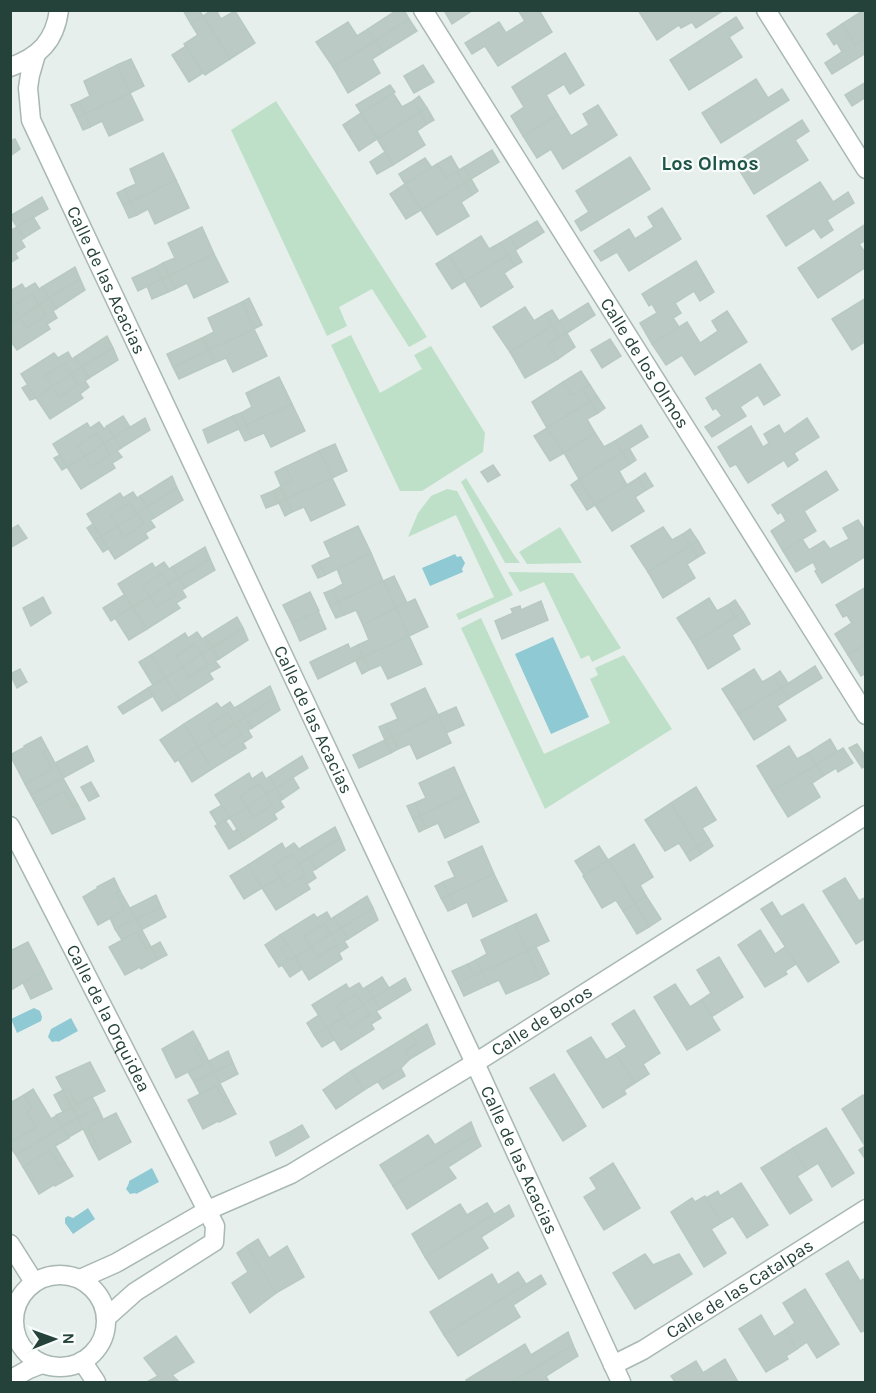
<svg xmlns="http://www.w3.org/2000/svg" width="876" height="1393" font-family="Karla,sans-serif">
<rect width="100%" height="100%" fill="#e6efeb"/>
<g fill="#bfe0c8">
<path d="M276,101L427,337L409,347L372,289L339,307L347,326L327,336L231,130Z"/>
<path d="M351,335L380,393L422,369L414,355L431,346L485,433L483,452L422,491H400L331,345Z"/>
<path d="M466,478L514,555L520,563H505L461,482Z"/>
<path d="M447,489L457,491L513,595L459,620L456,614L494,597L456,515L408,537L418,513L431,496Z"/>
<path d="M560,527L582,563L527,564L519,552Z"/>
<path d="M508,572L573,573L621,648L592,662L589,655L581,659L544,582L520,592Z"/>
<path d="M481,618L544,754L610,723L590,679L598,675L595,668L624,655L672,729L545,809L461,628Z"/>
</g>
<g fill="#8ec9d4">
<path d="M455,554L457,557L461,556L465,563L462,569L463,572L430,586L422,568Z"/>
<path d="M553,637L589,717L551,734L515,654Z"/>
<path d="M34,1008L40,1011L42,1017L41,1021L17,1033L11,1019Z"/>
<path d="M71,1018L78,1031L58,1042L57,1041L52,1042L48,1037L51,1029Z"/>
<path d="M152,1168L159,1182L136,1194L135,1193L130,1194L126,1189L129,1183V1181Z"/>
<path d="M88,1208L95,1219L73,1234L65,1223V1218L68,1216L73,1218Z"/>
</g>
<g fill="#bbcac4" stroke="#b8c9c2" stroke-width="1.5">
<path d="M183,10H199L203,16L191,24Z"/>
<path d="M212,10H216L221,19L235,11L255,43L230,59L203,16Z"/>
<path d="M397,10H404L409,19L375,41L368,29Z"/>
<path d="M448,10H473L452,24L445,12Z"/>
<path d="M518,10H539L552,32L498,66L485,46L472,54L465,43L499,22L506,33L525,21Z"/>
<path d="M638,10H724L696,28L692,22L681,28L679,25L657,40Z"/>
<path d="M864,10H866V39L855,45L842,24Z"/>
<path d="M203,16L230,59L205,75L184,44L198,35L191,24Z"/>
<path d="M736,17L743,28L729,37L742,57L689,90L670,60Z"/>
<path d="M409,19L417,31L383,52L375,41Z"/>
<path d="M348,22L357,36L368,29L375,41L333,67L316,42Z"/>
<path d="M842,24L855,45L866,39V53L832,74L825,63L842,52L837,43L834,45L827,34Z"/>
<path d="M375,41L383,52L372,59L380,73L348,93L333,67Z"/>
<path d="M186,46L203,73L189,82L172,55Z"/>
<path d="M565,53L584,85L570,94L564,84L546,95L558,115L523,136L511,116L524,107L512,87Z"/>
<path d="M131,59L144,86L130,93L117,65Z"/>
<path d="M117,65L130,93L85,114L78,102L90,96L84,81Z"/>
<path d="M423,65L434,82L414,93L404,76Z"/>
<path d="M756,79L768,98L782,89L789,100L721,143L702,113Z"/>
<path d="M866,82V97L852,106L845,95Z"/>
<path d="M390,85L395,92L361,113L356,105Z"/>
<path d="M130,93L143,120L109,136L102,121L90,127L85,114Z"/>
<path d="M393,93L402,107L413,101L420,112L377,139L361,113Z"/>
<path d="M419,96L427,108L420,112L413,101Z"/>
<path d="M78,102L85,114L77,117L71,105Z"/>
<path d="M598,105L617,135L563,169L551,149L537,158L523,136L558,115L571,136L589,125L583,114Z"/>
<path d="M427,108L434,120L427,124L420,112Z"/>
<path d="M420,112L427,124L417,131L425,145L393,165L377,139Z"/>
<path d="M361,113L377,139L359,151L343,125Z"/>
<path d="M85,114L90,127L83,130L77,117Z"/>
<path d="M802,120L809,131L795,140L808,160L754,194L735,163Z"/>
<path d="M15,139L20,149L10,156V141Z"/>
<path d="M492,150L499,162L471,179L464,167Z"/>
<path d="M385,152L393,165L377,174L370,162Z"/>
<path d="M163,153L176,180L130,202L125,189L136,184L130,169Z"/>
<path d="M451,156L459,170L446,178L437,164Z"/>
<path d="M630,157L650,189L581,231L575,221L589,212L576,191Z"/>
<path d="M425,158L432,168L405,184L399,174Z"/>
<path d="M437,164L446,178L457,171L464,183L421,210L405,184Z"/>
<path d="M464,167L471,179L464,183L457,171Z"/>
<path d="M471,179L478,191L472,195L464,183Z"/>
<path d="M176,180L189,208L155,224L148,209L137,215L130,202Z"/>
<path d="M820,182L833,202L848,192L854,203L827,220L833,230L821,238L814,228L786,246L767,216Z"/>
<path d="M464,183L472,195L461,202L469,216L437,235L421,210Z"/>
<path d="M405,184L421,210L406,219L390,194Z"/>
<path d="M125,189L130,202L123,205L117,193Z"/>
<path d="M42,197L48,209L17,227L10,216Z"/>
<path d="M130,202L137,215L129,218L123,205Z"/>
<path d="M662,208L681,239L629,271L617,252L601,261L594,251L629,229L635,239L654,227L648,217Z"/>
<path d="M33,217L40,228L24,238L17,227Z"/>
<path d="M537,221L544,232L517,249L510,237Z"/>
<path d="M866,224V240L859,244L866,254V267L818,298L798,268Z"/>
<path d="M17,227L24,238L21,240L25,247L15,253L18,258L10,263V246L13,245L10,240V231Z"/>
<path d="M202,227L214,254L169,276L163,263L175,258L168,243Z"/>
<path d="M481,236L489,249L500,243L508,255L465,281L449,256Z"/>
<path d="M510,237L517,249L508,255L500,243Z"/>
<path d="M515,250L522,262L515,266L508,255Z"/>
<path d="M214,254L228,282L194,298L187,283L175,289L169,276Z"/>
<path d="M508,255L515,266L504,273L513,287L481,307L465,281Z"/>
<path d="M449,256L465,281L452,289L436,264Z"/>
<path d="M696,261L714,292L700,301L694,291L675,303L681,313L673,318L679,327L652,344L640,323L657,313L652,304L649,306L642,294Z"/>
<path d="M163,263L169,276L162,279L156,267Z"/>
<path d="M75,267L80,279L49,298L42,287Z"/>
<path d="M156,267L162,279L138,291L132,278Z"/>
<path d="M169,276L175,289L168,292L162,279Z"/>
<path d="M80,279L85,290L56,309L49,298Z"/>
<path d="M162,279L168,292L152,299L147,286Z"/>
<path d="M35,283L39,289L42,287L49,298L39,305L32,294L13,306L20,317L10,323V291L22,284L25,289Z"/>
<path d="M32,294L39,305L20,317L13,306Z"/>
<path d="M49,298L56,309L53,311L57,318L47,324L50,329L17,350L10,340V323L20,317L26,328L46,315L39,305Z"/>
<path d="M249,298L262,325L254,329L242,302Z"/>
<path d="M866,298V341L852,350L832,319Z"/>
<path d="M242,302L254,329L209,350L202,338L214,332L208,318Z"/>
<path d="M588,303L595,315L567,333L559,321Z"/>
<path d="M39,305L46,315L26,328L20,317Z"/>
<path d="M525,307L534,321L545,314L552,326L510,352L493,327Z"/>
<path d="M552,310L559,321L552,326L545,314Z"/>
<path d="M727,311L747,342L695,375L682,355L666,365L652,344L687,322L700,343L718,331L712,321Z"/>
<path d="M559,321L567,333L559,337L552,326Z"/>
<path d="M552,326L559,337L548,344L558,359L525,378L510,352Z"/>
<path d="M254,329L267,356L233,372L226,358L214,363L209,350Z"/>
<path d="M567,333L575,347L558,359L548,344Z"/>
<path d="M107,336L113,348L82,367L75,357Z"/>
<path d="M202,338L209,350L173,367L167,354Z"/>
<path d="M610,339L621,356L602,368L591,350Z"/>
<path d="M113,348L118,360L89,378L82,367Z"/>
<path d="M209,350L214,363L179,379L173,367Z"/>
<path d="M68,352L72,359L75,357L82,367L71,374L65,363L45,376L52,387L36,398L21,374L54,353L58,358Z"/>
<path d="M65,363L71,374L52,387L45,376Z"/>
<path d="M760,364L780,395L764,405L758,395L740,407L746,416L712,437L705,427L722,416L716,408L713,410L706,398Z"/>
<path d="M82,367L89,378L85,381L89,387L80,394L83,398L50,419L36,398L52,387L59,397L78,385L71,374Z"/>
<path d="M581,371L590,385L572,396L563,382Z"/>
<path d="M71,374L78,385L59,397L52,387Z"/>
<path d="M279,377L292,404L246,425L241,413L252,407L246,393Z"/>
<path d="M563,382L572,396L583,389L590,401L547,428L532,402Z"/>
<path d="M27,385L36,398L30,400L22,388Z"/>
<path d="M590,385L597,396L590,401L583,389Z"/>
<path d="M597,396L605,408L598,413L590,401Z"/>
<path d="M590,401L598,413L587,419L595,433L564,453L547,428Z"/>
<path d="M292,404L305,431L271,447L264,433L252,438L246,425Z"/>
<path d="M241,413L246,425L239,429L233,416Z"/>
<path d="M123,416L130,427L114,437L107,426Z"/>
<path d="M233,416L239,429L208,443L203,430Z"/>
<path d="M145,418L150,430L121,448L114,437Z"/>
<path d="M807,418L819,437L794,453L798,460L788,467L784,460L748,483L736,464L730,467L718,447L751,426L763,447L769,443L764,434L779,425L784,434Z"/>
<path d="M99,422L104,429L107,426L114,437L104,444L97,433L78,446L85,456L67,467L53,444L87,423L90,428Z"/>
<path d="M246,425L252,438L245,441L239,429Z"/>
<path d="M641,425L648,437L622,453L615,441Z"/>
<path d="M547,428L564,453L550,461L534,436Z"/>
<path d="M97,433L104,444L85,456L78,446Z"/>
<path d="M595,433L604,447L615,441L622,453L579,479L564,453Z"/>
<path d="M114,437L121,448L117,451L122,457L112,463L115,468L81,489L67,467L85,456L91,467L110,455L104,444Z"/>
<path d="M104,444L110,455L91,467L85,456Z"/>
<path d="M335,444L347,471L332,478L319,451Z"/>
<path d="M629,448L636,460L630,464L622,453Z"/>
<path d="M319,451L332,478L286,499L280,487L292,481L285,467Z"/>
<path d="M622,453L630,464L619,471L627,485L595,505L579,479Z"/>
<path d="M60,455L67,467L62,470L54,458Z"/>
<path d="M493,465L500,475L488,482L481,472Z"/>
<path d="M285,467L292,481L281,486L275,472Z"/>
<path d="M826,471L838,490L804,511L816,531L783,551L771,531L786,521L781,512L778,514L772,505Z"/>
<path d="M645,473L653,486L646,490L638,478Z"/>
<path d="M172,476L177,488L147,507L140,496Z"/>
<path d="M332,478L345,505L311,521L304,507L292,512L286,499Z"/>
<path d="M638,478L646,490L635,497L644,511L612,531L595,505Z"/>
<path d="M579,479L595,505L587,510L571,485Z"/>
<path d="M280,487L286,499L279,503L273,491Z"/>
<path d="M177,488L183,500L154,518L147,507Z"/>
<path d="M273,491L279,503L266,508L261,496Z"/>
<path d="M133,492L137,498L140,496L147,507L137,514L130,503L111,515L118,526L101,537L87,514L120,493L123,498Z"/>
<path d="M286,499L292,512L285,516L279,503Z"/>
<path d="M130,503L137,514L118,526L111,515Z"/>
<path d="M147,507L154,518L150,520L155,527L145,533L148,538L115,559L101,537L118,526L124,537L144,524L137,514Z"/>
<path d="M137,514L144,524L124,537L118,526Z"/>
<path d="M858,520L866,532V556L822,583L815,571L817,570L813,562L796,572L783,551L802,539L809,550L824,541L830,549L849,539L843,528Z"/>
<path d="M93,524L101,537L95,540L87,528Z"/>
<path d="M18,525L27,538L10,548V530Z"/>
<path d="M358,526L371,553L325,575L319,562L331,557L324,542Z"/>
<path d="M663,527L672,540L683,534L690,546L648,572L631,546Z"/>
<path d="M690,529L698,541L690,546L683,534Z"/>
<path d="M101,537L108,549L103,552L95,540Z"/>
<path d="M698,541L705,553L698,557L690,546Z"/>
<path d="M690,546L698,557L687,564L695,578L663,598L648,572Z"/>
<path d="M205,547L210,559L179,578L172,567Z"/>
<path d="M371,553L383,581L338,602L332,590L343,584L337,569Z"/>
<path d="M210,559L215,570L185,588L179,578Z"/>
<path d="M164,562L169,569L172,567L179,578L168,584L162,573L143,586L150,597L132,607L118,584L152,563L155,568Z"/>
<path d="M319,562L325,575L318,578L312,566Z"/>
<path d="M162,573L168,584L150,597L143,586Z"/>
<path d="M394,576L407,603L396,608L383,581Z"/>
<path d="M179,578L185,588L182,590L186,597L176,603L180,608L147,629L132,607L150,597L156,607L175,595L168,584Z"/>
<path d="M383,581L396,608L363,625L356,610L344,615L338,602Z"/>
<path d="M168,584L175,595L156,607L150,597Z"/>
<path d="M866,587V644L848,655L835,634L852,623L847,615L843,617L836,605Z"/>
<path d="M332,590L338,602L330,606L324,593Z"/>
<path d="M310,592L319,611L292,623L283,605Z"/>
<path d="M124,595L132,607L111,621L103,608Z"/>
<path d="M43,597L51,613L31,626L23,608Z"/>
<path d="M709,598L717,611L728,605L735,617L693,643L677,618Z"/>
<path d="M415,599L428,627L409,636L396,608Z"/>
<path d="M735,600L743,612L735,617L728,605Z"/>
<path d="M541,601L548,620L502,639L495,621L513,613L511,609L520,606L521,610Z"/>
<path d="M338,602L344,615L336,618L330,606Z"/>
<path d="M132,607L147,629L129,640L115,618Z"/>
<path d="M396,608L409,636L363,657L358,645L369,640L363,625Z"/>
<path d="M318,611L326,629L300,641L292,623Z"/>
<path d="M743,612L750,624L743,628L735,617Z"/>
<path d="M237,617L243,628L212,648L205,637Z"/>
<path d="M735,617L743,628L732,635L740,649L708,669L693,643Z"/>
<path d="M243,628L248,640L219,659L212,648Z"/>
<path d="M197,632L202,639L205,637L212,648L201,654L195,644L176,656L183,667L165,678L151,655L185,633L188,638Z"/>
<path d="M409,636L422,664L388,679L381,665L369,670L363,657Z"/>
<path d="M195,644L201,654L183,667L176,656Z"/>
<path d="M348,644L350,649L358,645L363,657L318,679L310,662Z"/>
<path d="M866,644V673L861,676L848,655Z"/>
<path d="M212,648L219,659L215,661L220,667L209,673L213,679L180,700L165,678L183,667L189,677L208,665L201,654Z"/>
<path d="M201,654L208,665L189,677L183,667Z"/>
<path d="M151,655L165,678L153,685L139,662Z"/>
<path d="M363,657L369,670L362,674L356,661Z"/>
<path d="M815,666L822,678L788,699L781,688Z"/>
<path d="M20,669L27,682L17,688L10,674Z"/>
<path d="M754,669L762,682L773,676L781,688L738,714L722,689Z"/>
<path d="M780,671L788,683L781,688L773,676Z"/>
<path d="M165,678L180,700L162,711L148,688Z"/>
<path d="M270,686L275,698L245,717L238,706Z"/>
<path d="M148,688L153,696L123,714L118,707Z"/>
<path d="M425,688L438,715L392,737L386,724L398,719L391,704Z"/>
<path d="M781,688L788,699L777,706L786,720L754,740L738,714Z"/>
<path d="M275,698L280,710L252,728L245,717Z"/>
<path d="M230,702L234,708L238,706L245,717L235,724L228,713L208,725L215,736L198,747L184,724L217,703L221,708Z"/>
<path d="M456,707L464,725L446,733L438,715Z"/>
<path d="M228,713L235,724L215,736L208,725Z"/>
<path d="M438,715L451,743L417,759L410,744L398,749L392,737Z"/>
<path d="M245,717L252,728L248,730L252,737L243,743L246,748L212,769L198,747L215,736L222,747L241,734L235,724Z"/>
<path d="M184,724L198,747L175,762L160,740Z"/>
<path d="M235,724L241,734L222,747L215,736Z"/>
<path d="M386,724L392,737L385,740L379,727Z"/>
<path d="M41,737L48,750L43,752L52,769L25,784L10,755L25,747L24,746Z"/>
<path d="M392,737L398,749L391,753L385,740Z"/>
<path d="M830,739L837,751L816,765L808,753Z"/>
<path d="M385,740L391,753L359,768L353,755Z"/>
<path d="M857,744L866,757V765L862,768L849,748Z"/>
<path d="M87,746L94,761L63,778L55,763Z"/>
<path d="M789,746L797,759L808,753L816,765L772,791L757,766Z"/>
<path d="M198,747L212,769L192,782L178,759Z"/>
<path d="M843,748L853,763L838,772L836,768L823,776L816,765Z"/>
<path d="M48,750L63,778L31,795L25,784L52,769L43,752Z"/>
<path d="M302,756L308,768L276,788L269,777Z"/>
<path d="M816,765L823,776L812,783L820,797L788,817L772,791Z"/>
<path d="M454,767L466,794L420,816L415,803L426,798L419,783Z"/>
<path d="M262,772L266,779L269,777L276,788L266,794L259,784L240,796L247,807L230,818L215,795L249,773L252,779Z"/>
<path d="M63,778L78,805L73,808L64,791L37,806L31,795Z"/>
<path d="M293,778L299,788L283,799L276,788Z"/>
<path d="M91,782L99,796L89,801L81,787Z"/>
<path d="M259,784L266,794L247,807L240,796Z"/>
<path d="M696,787L716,820L702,828L709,839L697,847L671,803Z"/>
<path d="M276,788L283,799L280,801L284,807L274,814L277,819L244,840L230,818L247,807L253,817L272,805L266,794Z"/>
<path d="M64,791L73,808L78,805L85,819L52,834L37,806Z"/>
<path d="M266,794L272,805L253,817L247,807Z"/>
<path d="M466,794L479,822L445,838L438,823L427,828L420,816Z"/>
<path d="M415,803L420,816L413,819L407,806Z"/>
<path d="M671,803L697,847L686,854L679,843L665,851L645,820Z"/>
<path d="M222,805L230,818L218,825L210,812Z"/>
<path d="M420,816L427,828L419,832L413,819Z"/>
<path d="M225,820L233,832L237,829L244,840L229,849L215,826Z"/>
<path d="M335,827L340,838L309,858L302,847Z"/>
<path d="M340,838L345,850L316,869L309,858Z"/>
<path d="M709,839L713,846L701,854L697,847Z"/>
<path d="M282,843L285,849L294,843L299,849L302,847L309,858L299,864L292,854L273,866L280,877L262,888L248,865Z"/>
<path d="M634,844L653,877L640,885L646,896L635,903L608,860Z"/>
<path d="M482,846L494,874L449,895L443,882L455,877L448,862Z"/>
<path d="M599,846L608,860L584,875L575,861Z"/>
<path d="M697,847L701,854L690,861L686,854Z"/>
<path d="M292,854L299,864L280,877L273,866Z"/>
<path d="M309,858L316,869L312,871L316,878L307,884L310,889L276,910L262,888L280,877L286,887L305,875L299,864Z"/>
<path d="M608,860L635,903L623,911L616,900L602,908L583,876Z"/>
<path d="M299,864L305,875L286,887L280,877Z"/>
<path d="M248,865L262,888L244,899L230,876Z"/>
<path d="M494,874L507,901L473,917L467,902L455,908L449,895Z"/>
<path d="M114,878L120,891L116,893L125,910L98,925L83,897L98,888L97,887Z"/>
<path d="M845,878L859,901L866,897V938L856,944L823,891Z"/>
<path d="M443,882L449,895L441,898L435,886Z"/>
<path d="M120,891L136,919L115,929L110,918L125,910L116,893Z"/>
<path d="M156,895L161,907L136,919L130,908Z"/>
<path d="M449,895L455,908L448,911L441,898Z"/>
<path d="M367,896L373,908L341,928L334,917Z"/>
<path d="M646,896L661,919L649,927L635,903Z"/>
<path d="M772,902L781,917L803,904L839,962L808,982L761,909Z"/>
<path d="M635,903L649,927L637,934L623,911Z"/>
<path d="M161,907L166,917L141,930L136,919Z"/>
<path d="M373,908L378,920L348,939L341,928Z"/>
<path d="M327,912L331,919L334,917L341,928L331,934L324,924L304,936L311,947L295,957L280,935L314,914L317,918Z"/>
<path d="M536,914L549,941L527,951L515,924Z"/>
<path d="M136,919L151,947L146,949L137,932L122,940L115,929Z"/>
<path d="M324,924L331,934L311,947L304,936Z"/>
<path d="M515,924L527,951L482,972L476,960L487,954L481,940Z"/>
<path d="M341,928L348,939L344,941L348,947L339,953L342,959L309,980L295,957L311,947L318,957L337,945L331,934Z"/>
<path d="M760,930L775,954L785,947L796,964L785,971L787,974L765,987L738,945Z"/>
<path d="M137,932L146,949L151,947L157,960L141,969L140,967L125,975L109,947Z"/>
<path d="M331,934L337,945L318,957L311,947Z"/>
<path d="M280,935L287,945L281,949L289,961L279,967L265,945Z"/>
<path d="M28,942L43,971L11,990L10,951Z"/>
<path d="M160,942L167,955L157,960L151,947Z"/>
<path d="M287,945L295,957L289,961L281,949Z"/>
<path d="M536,947L549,974L540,979L527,951Z"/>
<path d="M527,951L540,979L506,994L499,980L488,985L482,972Z"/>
<path d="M295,957L302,969L290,977L282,965Z"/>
<path d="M719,957L743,997L711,1017L701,1000L711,993L697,970Z"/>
<path d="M476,960L482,972L474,976L468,964Z"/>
<path d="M468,964L474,976L458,983L452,971Z"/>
<path d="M43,971L52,989L31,999L23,983L28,981L27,980Z"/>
<path d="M482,972L488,985L464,996L458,983Z"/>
<path d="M382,977L389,988L373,998L366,987Z"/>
<path d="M405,978L411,990L380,1009L373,998Z"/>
<path d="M359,983L363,989L366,987L373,998L363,1005L356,994L337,1006L344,1017L327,1028L312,1005L346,984L349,989Z"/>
<path d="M675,984L690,1007L701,1000L720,1030L687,1050L654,997Z"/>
<path d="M356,994L363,1005L344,1017L337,1006Z"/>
<path d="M373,998L380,1009L376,1011L381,1018L371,1024L374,1029L341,1050L327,1028L344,1017L350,1028L370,1015L363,1005Z"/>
<path d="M363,1005L370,1015L350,1028L344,1017Z"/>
<path d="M634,1010L660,1053L643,1064L649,1074L635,1083L616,1054L627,1047L612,1024Z"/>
<path d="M319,1015L327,1028L314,1035L307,1023Z"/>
<path d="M427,1024L435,1044L410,1059L405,1051L417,1043L411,1034Z"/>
<path d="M327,1028L334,1040L322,1047L314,1035Z"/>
<path d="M193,1031L200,1044L195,1047L204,1064L176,1078L162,1049Z"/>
<path d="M411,1034L417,1043L405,1051L410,1059L401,1068L364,1090L351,1071Z"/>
<path d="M591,1037L606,1060L616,1054L635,1083L624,1090L626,1094L603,1108L567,1051Z"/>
<path d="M200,1044L214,1072L194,1082L188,1072L204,1064L195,1047Z"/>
<path d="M228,1051L233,1063L214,1072L209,1061Z"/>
<path d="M90,1062L105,1091L76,1105L68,1088L63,1090L56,1077Z"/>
<path d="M233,1063L238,1074L220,1083L214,1072Z"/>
<path d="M401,1068L405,1076L383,1089L378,1082Z"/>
<path d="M351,1071L364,1090L336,1109L323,1090Z"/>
<path d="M214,1072L229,1101L225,1103L216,1086L200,1094L194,1082Z"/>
<path d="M554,1074L586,1126L563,1141L530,1088Z"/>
<path d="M216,1086L225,1103L229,1101L236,1114L219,1122L218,1121L203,1129L188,1100Z"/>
<path d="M68,1088L76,1105L92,1097L98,1108L78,1118L63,1090Z"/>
<path d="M33,1089L51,1119L56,1116L62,1127L16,1155L10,1147V1143L36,1127L26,1112L32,1108L24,1095Z"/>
<path d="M63,1090L72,1108L63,1112L54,1095Z"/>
<path d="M24,1095L32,1108L26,1112L36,1127L10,1143V1103Z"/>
<path d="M863,1095L866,1098V1160L859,1150L865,1146L842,1109Z"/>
<path d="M72,1108L78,1118L62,1126L56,1115Z"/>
<path d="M98,1108L103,1119L88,1127L97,1145L92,1147L78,1118Z"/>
<path d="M116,1113L131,1142L99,1160L92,1147L97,1145L88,1127Z"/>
<path d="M78,1118L83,1129L69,1137L62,1126Z"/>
<path d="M471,1122L476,1135L393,1186L380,1165L428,1135L435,1145Z"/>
<path d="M302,1125L309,1137L292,1147L287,1139L290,1137L288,1133Z"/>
<path d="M62,1127L69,1138L55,1146L65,1163L60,1166L50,1150L23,1167L16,1155Z"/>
<path d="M826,1128L854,1173L832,1187L818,1163L807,1170L793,1148Z"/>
<path d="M288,1133L290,1137L287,1139L292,1147L276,1156L270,1142Z"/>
<path d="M476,1135L481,1146L448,1167L456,1178L407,1209L393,1186Z"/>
<path d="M793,1148L807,1170L797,1176L812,1200L790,1214L761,1168Z"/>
<path d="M50,1150L60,1166L65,1163L73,1176L55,1186V1184L39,1194L23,1167Z"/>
<path d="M613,1163L640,1208L604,1230L584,1197L597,1189L590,1178Z"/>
<path d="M741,1183L768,1225L747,1238L733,1216L721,1223L706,1198L718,1191L720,1196Z"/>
<path d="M705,1196L721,1223L711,1229L726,1253L704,1267L671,1212L692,1198L695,1202Z"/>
<path d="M487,1203L494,1214L425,1257L412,1234L460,1204L467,1215Z"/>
<path d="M509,1205L514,1216L481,1237L488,1248L439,1279L425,1257Z"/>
<path d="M258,1239L269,1258L287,1246L304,1277L276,1293L247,1246Z"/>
<path d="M247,1246L276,1293L250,1313L232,1283L248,1272L237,1253Z"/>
<path d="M645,1254L653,1265L679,1254L692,1274L635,1309L613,1273Z"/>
<path d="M848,1261L860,1281L866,1278V1330L861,1332L826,1274Z"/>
<path d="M518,1272L526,1284L444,1335L430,1312L492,1274L498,1285Z"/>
<path d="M541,1275L546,1284L513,1305L520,1317L458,1356L444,1335Z"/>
<path d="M805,1289L839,1344L817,1358L807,1342L797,1349L785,1330L795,1323L783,1303Z"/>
<path d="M761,1315L774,1337L785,1330L797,1349L786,1356L788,1359L766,1372L739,1329Z"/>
<path d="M568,1332L573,1345L512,1382H467L466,1380L525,1344L531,1355Z"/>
<path d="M176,1336L194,1362L172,1375L179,1382H147L158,1376L144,1358Z"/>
<path d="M573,1345L578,1356L546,1376L549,1382H512Z"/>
<path d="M725,1359L738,1382H675L671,1376L696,1361L703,1373Z"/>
</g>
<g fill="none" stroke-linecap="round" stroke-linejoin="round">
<g stroke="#a8b8b2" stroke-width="21">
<g id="minor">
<path id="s1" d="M423,10L866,715"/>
<path d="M766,10L866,169"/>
<path id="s2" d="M36,54L30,75L28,88L31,120L475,1063L621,1382"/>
<path d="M10,67C39,57 55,41 59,10"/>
<path id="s3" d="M10,826L215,1226L214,1242L135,1292L106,1318"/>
<path d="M10,1244L34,1282"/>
<circle cx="60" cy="1321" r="46"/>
<path id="s4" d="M80,1279L116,1263L208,1210L291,1174L475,1063L866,815"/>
<path d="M82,1361L96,1382"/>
<path id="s5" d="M613,1365L643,1350L866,1209"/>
<path d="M10,1380L29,1369L42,1364"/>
</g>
</g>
<use href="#minor" stroke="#fff" stroke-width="18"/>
</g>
<g text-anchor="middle" stroke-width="4.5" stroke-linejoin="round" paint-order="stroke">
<g font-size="18" fill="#24423a" stroke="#f7fbf9">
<text dy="6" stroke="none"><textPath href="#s2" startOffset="244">Calle de las Acacias</textPath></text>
<text dy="6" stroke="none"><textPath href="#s1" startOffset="417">Calle de los Olmos</textPath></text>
<text dy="6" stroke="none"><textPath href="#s2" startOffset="730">Calle de las Acacias</textPath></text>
<text dy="6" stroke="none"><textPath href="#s3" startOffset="216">Calle de la Orquidea</textPath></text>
<text dy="6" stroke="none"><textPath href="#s4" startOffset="530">Calle de Boros</textPath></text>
<text dy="6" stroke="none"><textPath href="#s2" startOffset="1216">Calle de las Acacias</textPath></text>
<text dy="6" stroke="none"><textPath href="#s5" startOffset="148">Calle de las Catalpas</textPath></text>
</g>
<g font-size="20" font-weight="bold" fill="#1f5548" stroke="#f7fbf9">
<text x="710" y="170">Los Olmos</text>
</g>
</g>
<rect width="876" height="1393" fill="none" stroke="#24423a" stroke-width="24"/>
<g transform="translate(54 1339) rotate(89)" stroke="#f7fbf9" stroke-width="4.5" paint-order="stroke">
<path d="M0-4.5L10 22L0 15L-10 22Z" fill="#24423a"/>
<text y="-9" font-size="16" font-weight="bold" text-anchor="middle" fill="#24423a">N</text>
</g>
</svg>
